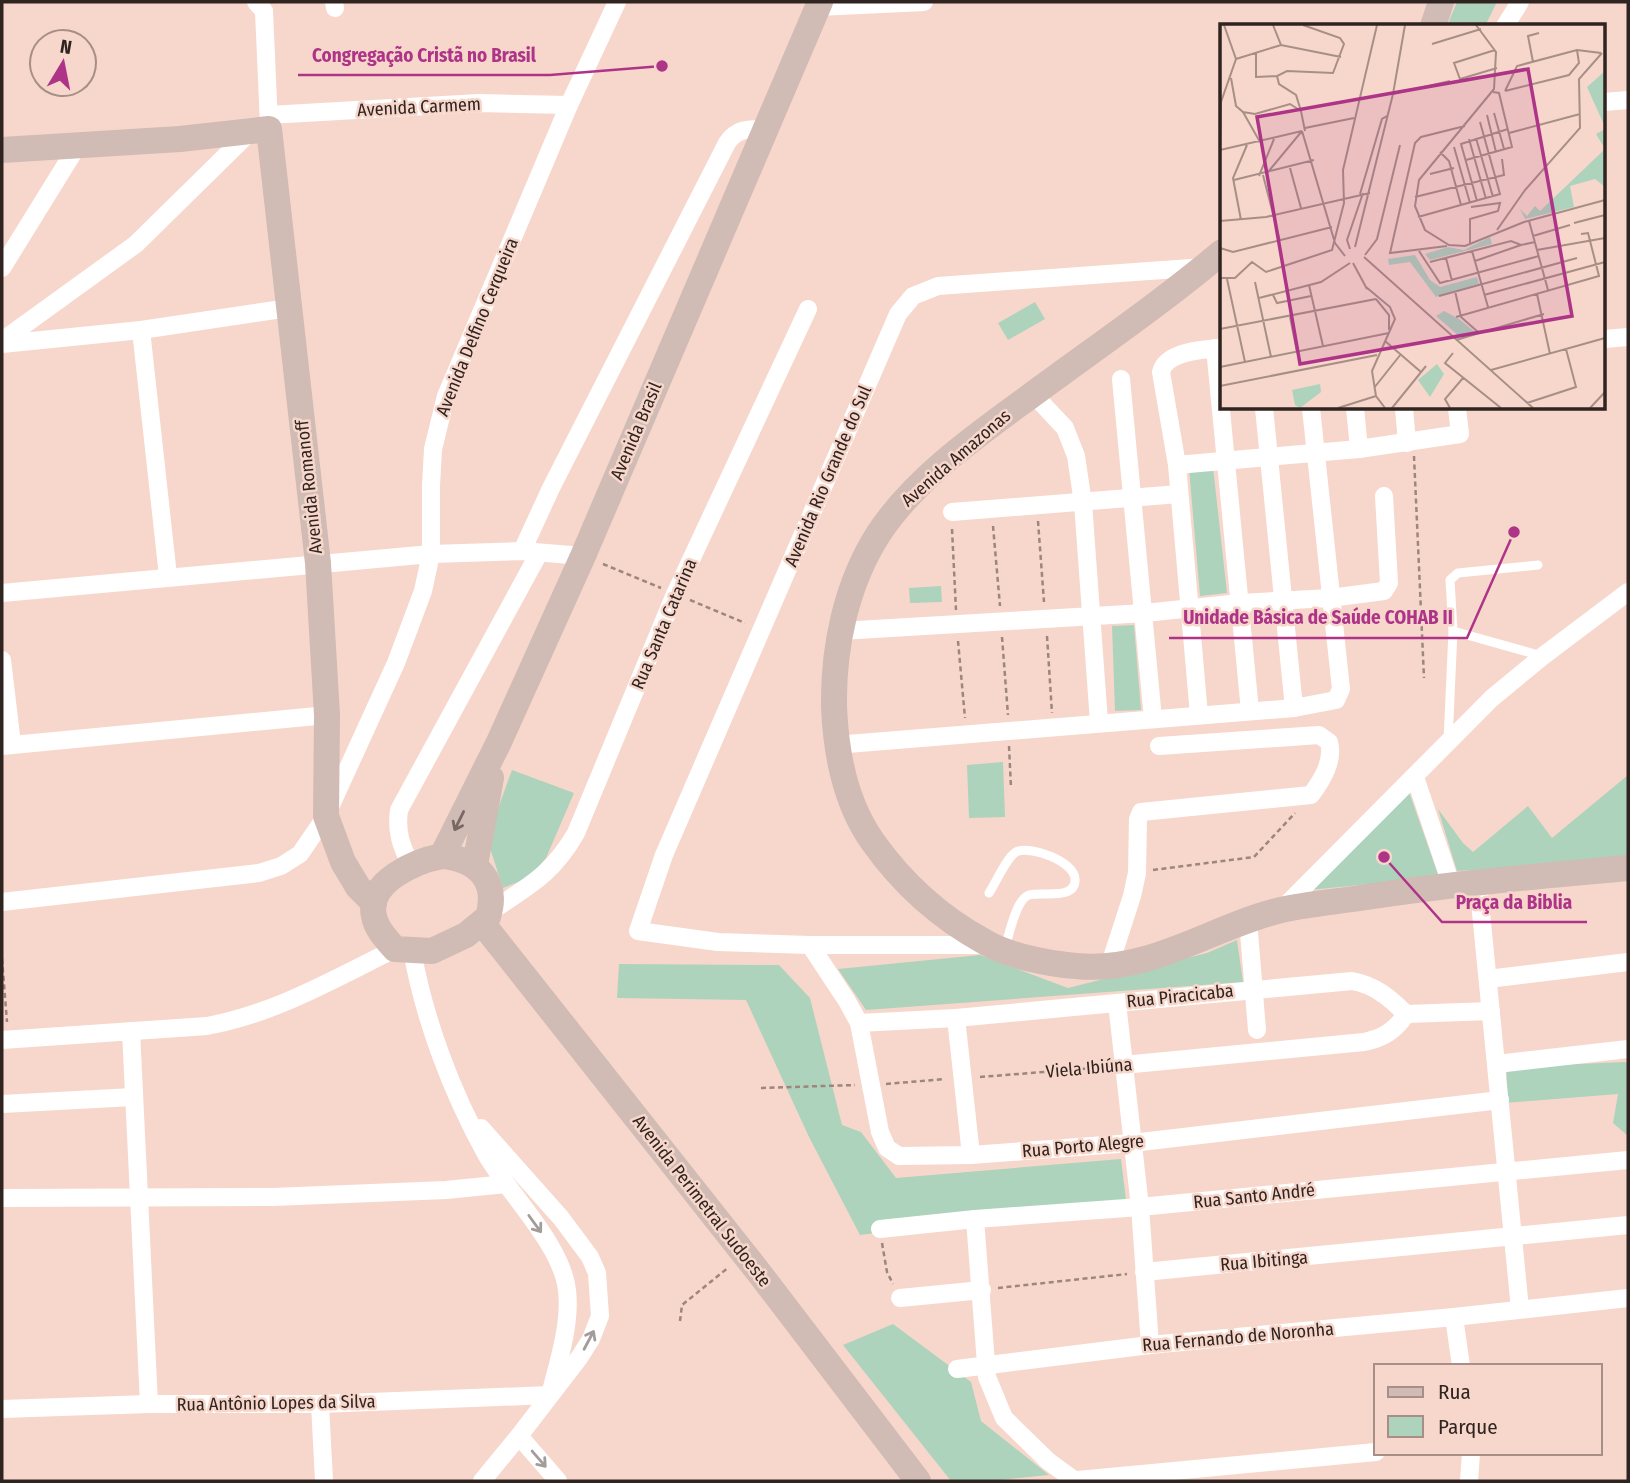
<svg xmlns="http://www.w3.org/2000/svg" width="1630" height="1483" font-family="'Fira Sans Condensed',sans-serif">
<rect width="100%" height="100%" fill="#f7d7cb"/>
<g fill="#add3bc">
<path d="M1457,2H1491L1496,4L1485,26H1447Z"/>
<path d="M1035,302L1045,319L1008,340L998,323Z"/>
<path d="M1213,467L1227,593L1200,596L1189,468Z"/>
<path d="M941,586L942,602L910,603L909,588Z"/>
<path d="M1134,625L1141,710L1115,711L1112,626Z"/>
<path d="M1003,762L1005,817L969,818L967,765Z"/>
<path d="M512,770L574,793L546,858L530,877L503,888L487,839Z"/>
<path d="M1628,775V860L1457,871L1438,809L1463,843L1473,852L1528,806L1552,838Z"/>
<path d="M1409,792L1439,877L1310,890Z"/>
<path d="M1237,940L1243,982L866,1010L838,969L980,955L1068,988L1207,953Z"/>
<path d="M619,964L779,965L810,998L842,1125L861,1132L896,1178L1121,1159L1126,1200L860,1235L809,1137L746,1000L617,998Z"/>
<path d="M1625,1062L1628,1064V1136L1613,1123L1618,1094L1505,1103L1507,1067Z"/>
<path d="M893,1324L971,1382L981,1421L1049,1475L989,1481H951L843,1345Z"/>
</g>
<g fill="none" stroke-linecap="round" stroke-linejoin="round">
<g stroke="#9d867d" stroke-width="2.5" stroke-dasharray="5 3.5" stroke-linecap="butt">
<path d="M1414,456L1424,678"/>
<path d="M1038,521L1044,602"/>
<path d="M993,526L1000,606"/>
<path d="M952,529L956,610"/>
<path d="M603,564L661,588"/>
<path d="M690,600L745,623"/>
<path d="M1047,636L1052,713"/>
<path d="M1002,637L1008,715"/>
<path d="M958,641L965,718"/>
<path d="M1009,746L1011,788"/>
<path d="M1153,870L1254,857L1295,813"/>
<path d="M2,959L7,1022"/>
<path d="M980,1077L1106,1067"/>
<path d="M886,1084L945,1079"/>
<path d="M761,1088L855,1085"/>
<path d="M882,1243L887,1272L893,1284"/>
<path d="M998,1288L1127,1274"/>
<path d="M680,1321L682,1305L729,1267"/>
</g>
<g stroke="#fff" stroke-width="9">
<path d="M1453,631L1542,656"/>
<path d="M1448,741L1453,631L1450,580L1458,573L1538,565"/>
<path d="M989,893C995,884 1007,857 1016,852C1030,845 1074,861 1075,879C1076,901 1041,891 1029,895C1016,899 1009,935 1005,948"/>
</g>
<g stroke="#fff" stroke-width="18">
<path d="M256,2L264,11L269,125"/>
<path d="M334,2L335,8"/>
<path d="M818,7L924,2"/>
<path d="M1505,26L1520,2"/>
<path d="M1604,102L1628,100"/>
<path d="M269,115L479,103L569,105"/>
<path d="M2,268L78,145"/>
<path d="M141,330L168,576"/>
<path d="M1604,339L1628,337"/>
<path d="M2,341L136,244L252,130"/>
<path d="M2,344L141,330L289,308"/>
<path d="M1215,348L1250,711"/>
<path d="M1121,379L1153,719"/>
<path d="M1033,394L1065,428L1076,456L1083,503L1099,722"/>
<path d="M1264,408L1294,708"/>
<path d="M1355,408L1359,449"/>
<path d="M1404,408L1407,443"/>
<path d="M1177,465L1359,449L1460,434L1457,408"/>
<path d="M952,512L1179,494"/>
<path d="M522,551L551,488L727,143C737,128 749,129 766,129"/>
<path d="M2,593L431,554L522,551L583,556"/>
<path d="M840,631L1145,613L1240,603L1330,598L1384,591L1389,583L1384,496"/>
<path d="M2,660L12,744"/>
<path d="M1199,715L1177,465L1161,372C1166,351 1205,349 1222,348"/>
<path d="M835,745L1294,708L1336,700L1341,689L1311,408"/>
<path d="M2,746L327,715"/>
<path d="M1415,777L1451,884"/>
<path d="M411,865C401,846 396,832 399,810L539,553"/>
<path d="M1478,882L1520,1309"/>
<path d="M2,902L259,873L281,866L300,854L326,816L396,663L423,591L431,554V486L433,449L446,396L569,105L617,2"/>
<path d="M1281,910L1492,698L1543,656L1628,592"/>
<path d="M490,912C528,886 552,875 576,833L675,594L808,309"/>
<path d="M1248,920L1257,1030"/>
<path d="M810,945L847,1001L859,1023L880,1132L887,1148L899,1156L971,1155L1132,1143L1500,1100"/>
<path d="M986,945H810L718,942L638,931L664,855L898,314L913,296L938,286L1205,267"/>
<path d="M412,950C424,1019 452,1093 486,1154C509,1194 562,1245 567,1290C571,1324 558,1363 550,1395"/>
<path d="M1109,967L1132,896L1137,873L1138,819L1141,812L1311,795C1322,780 1334,761 1329,742L1319,735L1159,746"/>
<path d="M1488,979L1628,962"/>
<path d="M1117,1003L1140,1207L1150,1345"/>
<path d="M956,1018L971,1155"/>
<path d="M859,1023L956,1018L1352,981C1375,985 1390,998 1406,1014L1491,1011"/>
<path d="M131,1031L149,1404"/>
<path d="M2,1040L207,1026C274,1014 334,979 395,949"/>
<path d="M1497,1064L1628,1049"/>
<path d="M1123,1065L1364,1042C1383,1038 1395,1031 1406,1014"/>
<path d="M2,1104L133,1097"/>
<path d="M481,1128L561,1218L590,1257L597,1273L600,1316L591,1339L579,1358L519,1436L482,1481"/>
<path d="M2,1198L273,1197L446,1190L506,1184"/>
<path d="M975,1219L987,1377L1004,1418L1048,1461L1074,1480"/>
<path d="M880,1229L975,1219L1140,1207L1628,1160"/>
<path d="M1144,1272L1628,1225"/>
<path d="M900,1298L982,1290"/>
<path d="M1454,1317L1461,1366"/>
<path d="M957,1369L1150,1345L1454,1317L1628,1298"/>
<path d="M320,1404L324,1481"/>
<path d="M2,1409L149,1404H320L550,1395"/>
<path d="M519,1436L558,1481"/>
<path d="M1067,1481L1376,1452"/>
<path d="M1469,1481L1471,1453"/>
</g>
<g stroke="#d0bbb5" stroke-width="26">
<path d="M1433,26L1441,2"/>
<path d="M2,150L180,139L269,129L318,563L327,715L326,816L343,862L358,887L374,903"/>
<path d="M1222,252C1159,305 1091,351 1025,400C974,437 914,480 879,533C846,584 833,648 834,707C836,755 845,803 873,842C902,883 941,918 985,942C1009,956 1049,964 1076,966C1149,974 1213,926 1281,910C1307,904 1334,902 1360,898C1449,884 1538,876 1628,868"/>
<path d="M442,856L499,742L583,556L820,2"/>
<path d="M442,856C477,859 499,880 488,917L466,935L432,951L395,949C387,940 376,929 374,916C366,882 416,861 442,856Z"/>
<path d="M475,865L491,778"/>
<path d="M483,924L760,1274L918,1481"/>
</g>
</g>
<defs><path id="oneway-shaft" d="M-6 0H5M1.5-3L5.5 0L1.5 3" fill="none" stroke-width="1.6" stroke-linecap="round" stroke-linejoin="round" transform="scale(1.75)"/></defs>
<use stroke="#786863" href="#oneway-shaft" transform="translate(459 821) rotate(116)"/>
<g stroke="#a29c9b">
<use href="#oneway-shaft" transform="translate(535 1224) rotate(54)"/>
<use href="#oneway-shaft" transform="translate(589 1340) rotate(-62)"/>
<use href="#oneway-shaft" transform="translate(539 1459) rotate(49)"/>
</g>
<g text-anchor="middle" stroke-width="5" stroke-linejoin="round" paint-order="stroke">
<g font-size="18" fill="#302420" stroke="#f7d7cb">
<text transform="translate(419 107) rotate(-3)" y="6">Avenida Carmem</text>
<text transform="translate(477 327) rotate(-68)" y="6">Avenida Delfino Cerqueira</text>
<text transform="translate(636 431) rotate(-67)" y="6">Avenida Brasil</text>
<text transform="translate(956 458) rotate(-41)" y="6">Avenida Amazonas</text>
<text transform="translate(828 476) rotate(-67)" y="6">Avenida Rio Grande do Sul</text>
<text transform="translate(309 487) rotate(-96)" y="6">Avenida Romanoff</text>
<text transform="translate(664 624) rotate(-67)" y="6">Rua Santa Catarina</text>
<text transform="translate(1180 996) rotate(-6)" y="6">Rua Piracicaba</text>
<text transform="translate(1089 1068) rotate(-5)" y="6">Viela Ibiúna</text>
<text transform="translate(1083 1146) rotate(-5)" y="6">Rua Porto Alegre</text>
<text transform="translate(1254 1196) rotate(-6)" y="6">Rua Santo André</text>
<text transform="translate(702 1201) rotate(52)" y="6">Avenida Perimetral Sudoeste</text>
<text transform="translate(1264 1261) rotate(-5)" y="6">Rua Ibitinga</text>
<text transform="translate(1238 1337) rotate(-5)" y="6">Rua Fernando de Noronha</text>
<text transform="translate(276 1403) rotate(-1)" y="6">Rua Antônio Lopes da Silva</text>
</g>
</g>
<g transform="translate(1220 24)">
<rect width="385" height="385" fill="#f7d7cb"/>
<path d="M385,47V103L367,63ZM385,105V163L375,155L350,162L354,183L305,195L300,185L307,192L315,182L320,187L385,125L376,110ZM270,213L272,220L210,236L205,230L228,223L244,226ZM195,231L210,256L220,263L257,253L259,260L216,273L190,238L169,241L168,235ZM224,287L239,295L255,308L239,312L216,292ZM217,340L224,350L210,373L198,356ZM100,360L101,368L80,384L75,381L72,366Z" fill="#add3bc"/>
<path fill="none" stroke="#a78f87" stroke-width="2" d="M53,1L61,21M256,1L276,28L274,65L199,156L195,182L205,206L229,221L245,222L304,198L385,176M212,20L261,5M275,26L234,39L240,55L277,44M36,29V53L57,52M16,35L61,21L121,33M313,38L308,12L319,9M11,54L16,82L23,88L35,90L70,80L81,87L85,107M285,67L297,42L357,26L381,29M285,67L349,51L359,39L357,26M173,70L230,57M81,87L76,71L59,60L57,52L67,47L113,49L124,20L120,14L83,1M23,88L40,118M274,89L284,125M267,91L276,128M85,104L134,94M82,107L115,219L125,232M289,109L360,90M256,114L273,173M249,115L266,175M234,123L250,179M0,124L1,78L16,35L4,1M0,126L82,107M220,128L229,137L241,181M246,136L292,123L279,69L273,68M70,144L81,184M48,148L82,107M210,150L234,144M43,151L60,217M39,152L54,115M14,156L94,136M140,170L162,95L167,92M195,173L284,151L282,135M257,177L241,120L288,105M198,193L280,170L260,98M21,196L13,154L27,121M0,197L46,193L150,169M309,197L328,266M354,199L385,191M277,206L305,166L360,104L359,55L382,29M313,212L350,201M250,221V195L278,187L280,179L251,183M227,222L170,229L195,119L201,113L245,102M135,223L173,70L185,1M0,224L13,228L112,203M130,225L127,216L143,169M317,226L385,214M199,227L220,259L319,232M252,227L268,283M145,231L157,215L180,121M144,233L313,384M226,234L232,257M255,237L301,221M210,238L291,217L301,221L315,218M133,239L147,265M0,254H15L32,238L46,248L112,226L124,179L123,146L157,1M7,255L25,338M35,258L51,333M89,261L103,322M146,263L170,283L175,295L152,347L156,372L165,384M235,267L241,293L258,308M317,270L330,330M53,271L57,279L91,272M264,271L385,238M219,272L357,234M39,274L101,258L130,239M156,275L169,291V306M70,293L77,328M236,293L379,252L368,209L361,210M0,305L156,275M236,316L324,290M165,317L201,348M233,329L225,339L281,384M0,343L169,309M271,346L385,314M0,362L157,331M154,364L181,330M307,379L356,363L346,325M118,384L156,372M172,384L206,342M230,384L225,375L243,354M370,384L385,368"/>
<path fill="#ae3488" fill-opacity="0.15" stroke="#ae3488" stroke-width="3.5" d="M308,45L352,292L80,340L37,93Z"/>
<rect width="385" height="385" fill="none" stroke="#302420" stroke-width="3.5"/>
</g>
<path fill="none" stroke="#ae3488" stroke-width="2.5" d="M662 66L550 75H298M1514 532L1467 638H1169M1384 857L1442 922H1587"/>
<g fill="#ae3488" stroke="#f7d7cb" stroke-width="2.5">
<circle cx="662" cy="66" r="7"/>
<circle cx="1514" cy="532" r="7"/>
<circle cx="1384" cy="857" r="7"/>
</g>
<g font-size="19" text-anchor="middle" font-weight="bold" fill="#ae3488" stroke="#f7d7cb" stroke-width="5" stroke-linejoin="round" paint-order="stroke">
<text x="424" y="62">Congregação Cristã no Brasil</text>
<text x="1318" y="624">Unidade Básica de Saúde COHAB II</text>
<text x="1514" y="909">Praça da Biblia</text>
</g>
<rect width="1630" height="1483" fill="none" stroke="#302420" stroke-width="7"/>
<rect x="1374" y="1364" width="228" height="91" fill="#f7d7cb" stroke="#a78f87" stroke-width="2"/>
<rect x="1388" y="1387" width="35" height="10" fill="#d0bbb5" stroke="#a78f87" stroke-width="2"/>
<text x="1438" y="1399" font-size="21" fill="#302420">Rua</text>
<rect x="1388" y="1416" width="35" height="21" fill="#add3bc" stroke="#a78f87" stroke-width="2"/>
<text x="1438" y="1434" font-size="21" fill="#302420">Parque</text>
<g transform="translate(63 63) rotate(10)"><circle r="33" fill="#f7d7cb" stroke="#a78f87" stroke-width="2"/>
<path d="M0-5L12 26L0 18L-12 26Z" fill="#ae3488"/>
<text y="-10" font-size="19" font-weight="bold" text-anchor="middle" fill="#302420">N</text>
</g>
</svg>
